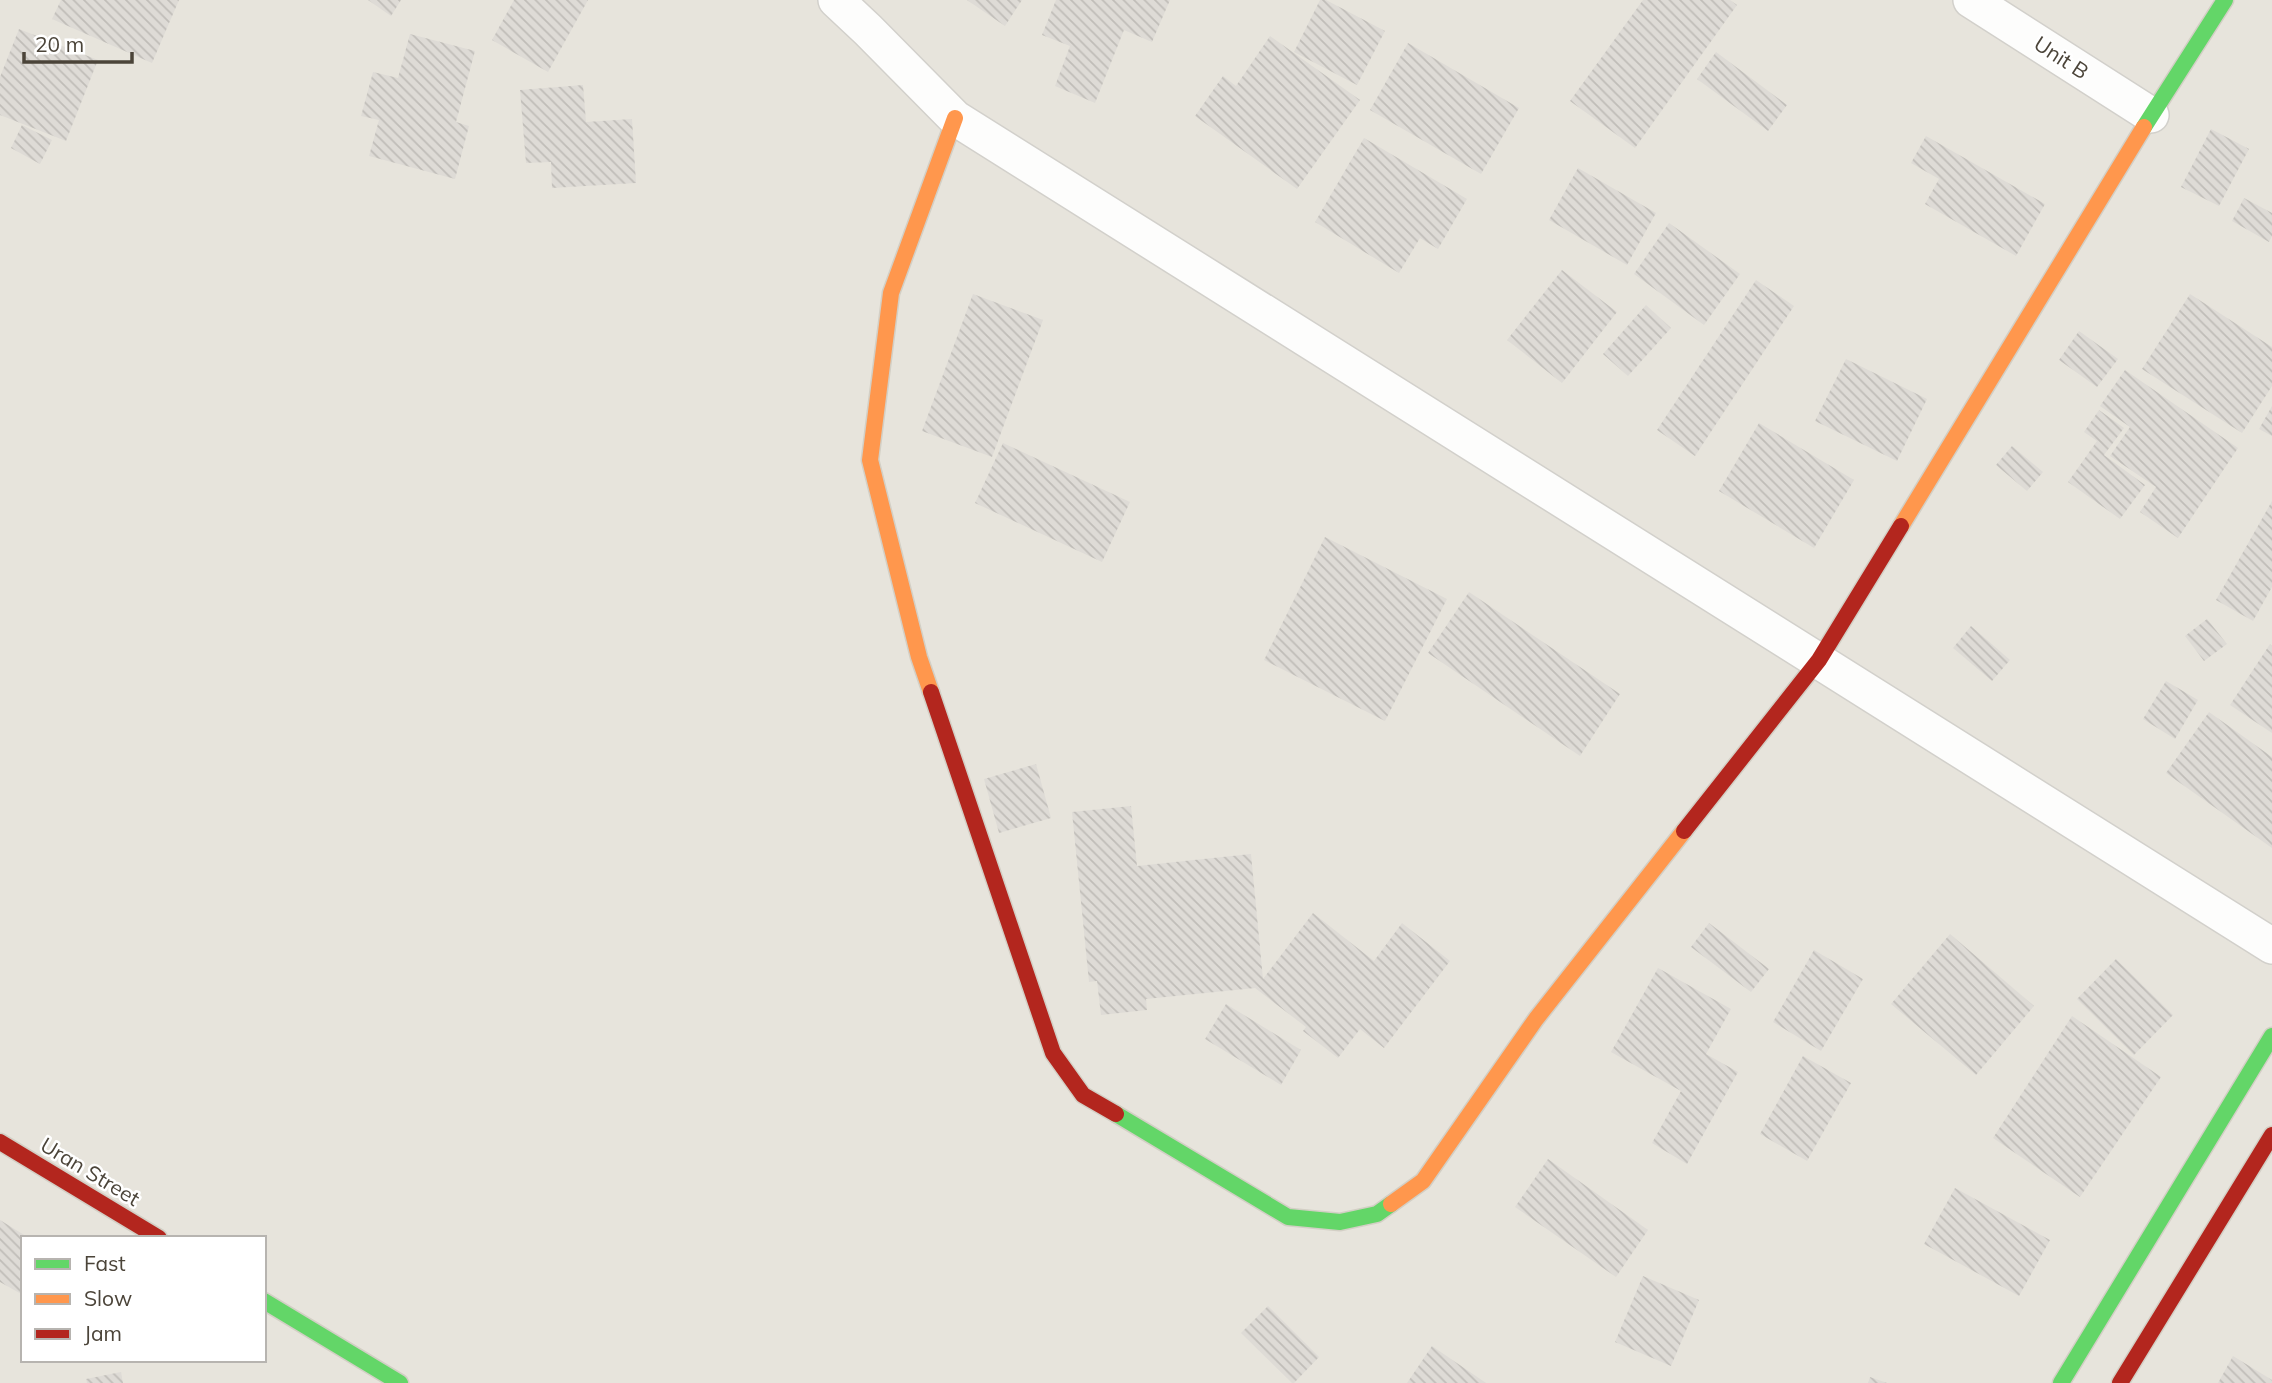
<svg xmlns="http://www.w3.org/2000/svg" width="2272" height="1383" font-family="Mulish,sans-serif">
<defs>
<pattern id="building-back-hatch" width="6" height="6" patternUnits="userSpaceOnUse" patternTransform="scale(1.75)"><rect width="6" height="6" fill="#dedbd6"/><path d="M-1 5l2 2M0 0l6 6M5-1l2 2" fill="none" stroke="#c0bdb8"/></pattern>
</defs>
<rect width="100%" height="100%" fill="#f4f2ee"/>
<path fill="#e7e4dc" fill-rule="evenodd" d="M0,0H2272V1383H0ZM23,1238H264V1360H23Z"/>
<g fill="url(#building-back-hatch)">
<path d="M61,0H179L152,63L52,19Z"/>
<path d="M368,0H401L391,16Z"/>
<path d="M514,0H588L548,72L492,40Z"/>
<path d="M967,0H1022L1005,26Z"/>
<path d="M1056,0H1170L1152,42L1124,30L1095,103L1055,86L1070,46L1042,35Z"/>
<path d="M1320,0H1326L1385,31L1357,85L1294,52Z"/>
<path d="M1643,0H1730L1737,5L1635,148L1570,101Z"/>
<path d="M19,29L98,60L66,141L0,115V77Z"/>
<path d="M410,34L475,51L456,122L469,126L455,179L369,156L379,120L361,116L373,72L398,78Z"/>
<path d="M1270,36L1360,100L1297,189L1195,116L1223,76L1236,86Z"/>
<path d="M1408,43L1519,108L1481,174L1370,110Z"/>
<path d="M1716,52L1787,105L1768,131L1697,79Z"/>
<path d="M583,85L586,122L632,119L636,183L552,188L551,162L526,163L520,90Z"/>
<path d="M22,125L52,140L40,164L11,148Z"/>
<path d="M2211,129L2249,149L2219,206L2181,187Z"/>
<path d="M1926,136L2045,204L2016,256L1925,204L1939,179L1911,163Z"/>
<path d="M1364,138L1467,199L1438,249L1420,238L1399,273L1315,222Z"/>
<path d="M1578,168L1656,213L1627,265L1549,220Z"/>
<path d="M2244,198L2272,213V236L2269,242L2232,221Z"/>
<path d="M1669,223L1740,274L1704,325L1634,274Z"/>
<path d="M1562,270L1617,312L1562,383L1507,340Z"/>
<path d="M1756,280L1794,306L1695,456L1657,430Z"/>
<path d="M973,294L1043,320L992,457L922,431Z"/>
<path d="M2190,294L2272,347V386L2242,433L2142,369Z"/>
<path d="M1646,305L1671,328L1628,376L1603,354Z"/>
<path d="M2079,331L2118,359L2097,387L2059,360Z"/>
<path d="M1846,359L1927,399L1897,461L1815,421Z"/>
<path d="M2125,370L2238,448L2178,538L2140,512L2156,487L2110,456L2130,427L2100,406Z"/>
<path d="M2272,406V436L2259,429Z"/>
<path d="M2099,410L2124,428L2104,455L2145,485L2120,519L2068,482L2097,441L2084,432Z"/>
<path d="M1759,423L1854,480L1814,548L1719,491Z"/>
<path d="M1003,443L1130,502L1102,562L975,503Z"/>
<path d="M2012,446L2043,472L2027,491L1996,465Z"/>
<path d="M2272,501V587L2253,621L2216,600Z"/>
<path d="M1325,537L1447,599L1385,721L1264,660Z"/>
<path d="M1469,592L1620,694L1580,756L1428,653Z"/>
<path d="M2207,619L2227,644L2204,661L2185,636Z"/>
<path d="M1971,626L2010,660L1992,681L1953,648Z"/>
<path d="M2270,644L2272,646V733L2230,705Z"/>
<path d="M2166,681L2198,700L2175,739L2143,719Z"/>
<path d="M2209,712L2272,757V848L2166,773Z"/>
<path d="M1036,764L1051,818L999,833L984,779Z"/>
<path d="M1131,806L1137,866L1251,854L1263,979L1313,913L1374,961L1402,923L1450,961L1384,1048L1360,1029L1338,1058L1303,1031L1306,1027L1255,988L1146,999L1147,1010L1101,1015L1097,981L1089,982L1072,812Z"/>
<path d="M1709,923L1769,969L1751,992L1691,947Z"/>
<path d="M1950,934L2034,1006L1976,1075L1891,1004Z"/>
<path d="M1814,950L1863,979L1821,1051L1773,1022Z"/>
<path d="M2116,959L2173,1015L2134,1055L2077,999Z"/>
<path d="M1658,968L1731,1009L1706,1054L1738,1072L1687,1164L1652,1143L1681,1091L1611,1052Z"/>
<path d="M1226,1004L1301,1050L1281,1085L1205,1039Z"/>
<path d="M2072,1016L2161,1077L2080,1197L1993,1138Z"/>
<path d="M1803,1056L1851,1083L1807,1161L1760,1134Z"/>
<path d="M1548,1159L1648,1230L1616,1277L1515,1207Z"/>
<path d="M1955,1188L2050,1240L2019,1296L1924,1244Z"/>
<path d="M0,1220L29,1238H23V1295L0,1282Z"/>
<path d="M1643,1276L1699,1300L1671,1366L1615,1342Z"/>
<path d="M1268,1306L1319,1357L1294,1383H1292L1241,1333Z"/>
<path d="M1432,1346L1486,1383H1407Z"/>
<path d="M2233,1356L2272,1380V1383H2218Z"/>
<path d="M121,1372L123,1383H87L86,1379Z"/>
<path d="M1870,1377L1887,1383H1868Z"/>
</g>
<g fill="none" stroke-linecap="round" stroke-linejoin="round">
<g stroke="#d2d0cb" stroke-width="38">
<g id="street">
<path d="M836,0L868,30L955,118L2272,946"/>
<path d="M1971,0L2151,115"/>
</g>
</g>
<g stroke="#d3cfc5" stroke-width="19">
<g id="fast">
<path d="M2144,127L2225,0"/>
<path d="M1116,1114L1288,1217L1340,1222L1377,1214L1391,1204"/>
<path d="M264,1301L400,1383"/>
<path d="M2061,1383L2272,1036"/>
</g>
</g>
<g stroke="#d3cfc5" stroke-width="19">
<g id="slow">
<path d="M1901,526L2144,127"/>
<path d="M931,692L919,657L870,460L891,293L955,118"/>
<path d="M1391,1204L1423,1181L1536,1019L1684,831"/>
</g>
</g>
<g stroke="#d3cfc5" stroke-width="19">
<g id="jam">
<path d="M931,692L1053,1053L1083,1095L1116,1114"/>
<path d="M1684,831L1819,660L1901,526"/>
<path d="M0,1142L159,1238"/>
<path d="M2120,1383L2272,1135"/>
</g>
</g>
<use href="#street" stroke="#fdfdfc" stroke-width="35"/>
<use href="#fast" stroke="#63d668" stroke-width="16"/>
<use href="#slow" stroke="#ff974d" stroke-width="16"/>
<use href="#jam" stroke="#b3261e" stroke-width="16"/>
</g>
<g text-anchor="middle" stroke-width="5" stroke-linejoin="round" paint-order="stroke">
<g font-size="21" fill="#4b4439" stroke="#fff">
<text transform="translate(2061 58) rotate(33)" y="7">Unit B</text>
<text transform="translate(90 1172) rotate(31)" y="7">Uran Street</text>
</g>
</g>
<rect x="21" y="1236" width="245" height="126" fill="#ffffff" stroke="#b7b4b0" stroke-width="2"/>
<rect x="35" y="1259" width="35" height="10" fill="#63d668" stroke="#b7b4b0" stroke-width="2"/>
<text x="84" y="1271" font-size="21" fill="#4b4439">Fast</text>
<rect x="35" y="1294" width="35" height="10" fill="#ff974d" stroke="#b7b4b0" stroke-width="2"/>
<text x="84" y="1306" font-size="21" fill="#4b4439">Slow</text>
<rect x="35" y="1329" width="35" height="10" fill="#b3261e" stroke="#b7b4b0" stroke-width="2"/>
<text x="84" y="1341" font-size="21" fill="#4b4439">Jam</text>
<path d="M24 52v10h108v-10" fill="none" stroke="#4b4439" stroke-width="3.5"/>
<text x="35" y="52" font-size="21" fill="#4b4439" stroke="#ffffff" stroke-width="5" paint-order="stroke">20 m</text>
</svg>
